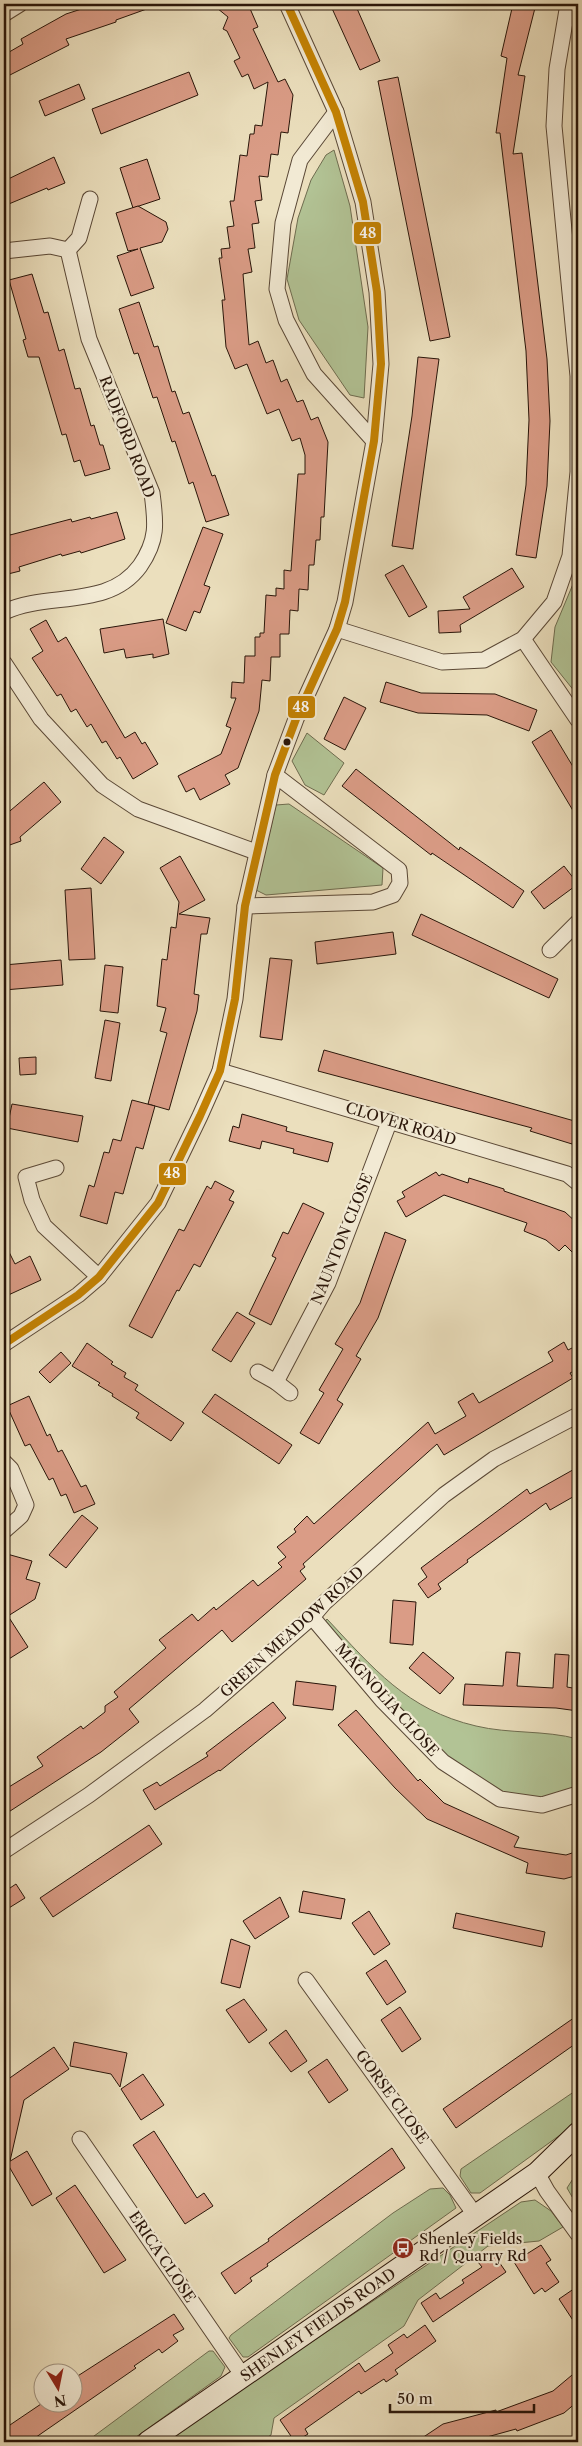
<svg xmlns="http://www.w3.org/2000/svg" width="582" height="2446" font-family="'Libre Caslon Text',serif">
<rect width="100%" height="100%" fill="#ebdfbd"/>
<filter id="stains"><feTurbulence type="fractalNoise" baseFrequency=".004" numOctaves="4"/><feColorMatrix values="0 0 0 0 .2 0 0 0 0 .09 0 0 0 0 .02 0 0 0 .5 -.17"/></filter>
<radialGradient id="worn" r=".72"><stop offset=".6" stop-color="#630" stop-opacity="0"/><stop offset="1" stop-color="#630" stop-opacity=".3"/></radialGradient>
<g fill="#b2c395" stroke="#6e6c4f">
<path d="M334,150L350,206L368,327L364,398L350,395L299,320L287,279L298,218L311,180L326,155Z"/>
<path d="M573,584L578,585V691L575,692L551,662L555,627Z"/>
<path d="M307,733L344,763L324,795L305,785L292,761Z"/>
<path d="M289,804L383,868L382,885L266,895L256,890L276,805Z"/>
<path d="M327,1619C373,1668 407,1710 476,1726C509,1734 545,1730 578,1739V1789L541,1800L499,1793L445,1758L323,1624Z"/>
<path d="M578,2089V2122L480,2193H471L460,2176L461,2169Z"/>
<path d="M578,2171V2207L567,2188Z"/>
<path d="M443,2188L450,2195L456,2208L248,2357H243L229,2338L231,2335L393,2213L430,2189Z"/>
<path d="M535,2200L551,2211L563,2227L539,2241L488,2246L418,2300L404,2326L274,2418L271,2435L260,2442H162L521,2202Z"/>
<path d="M209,2351H213L225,2367L221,2376L129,2442H86Z"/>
</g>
<g fill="#da9c86" stroke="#291509">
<path d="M97,4H155V6L116,20V22L66,39L69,45L4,78V55L23,44L21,39L66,14Z"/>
<path d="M212,4H248L258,27L253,29L278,82L285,79L293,95L288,133L281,132L278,155L271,154L268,177L259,176L262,200L255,201L259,223L252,224L255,248L248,249L252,272L243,274L249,345L258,341L266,363L273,360L281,382L287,379L297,402L303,400L311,420L318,417L328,442L324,517H321L320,540H316L314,565H309L308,590L299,589L298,611L290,610L289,634H280V657H271L270,681L262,680L259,711L238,768L225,775L230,784L200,800L194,788L186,792L178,776L221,754L231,728L226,726L236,698H231L232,682L244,683L245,656H255V637H260V633H264L266,595L276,596V588L284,589V570L291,571L298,474H305V455L300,438L292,441L279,409L267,414L247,364L235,369L226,347L222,300H225L219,258H222L221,249L230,248L227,227L234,226L230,201H234L240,155L247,156L250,134H254L255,125L262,126L268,82L254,89L248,74L242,77L234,61L240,58L227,31L223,29L228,17Z"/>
<path d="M330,4H355L380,61L360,70Z"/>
<path d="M513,4H536L518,75L525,76L513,154L522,153L547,359L550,421L547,486L536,558L516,555L526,485L529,420L526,351L500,133H496L507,58L501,56Z"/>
<path d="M189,72L198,95L101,134L92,109Z"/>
<path d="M398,77L450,337L430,341L378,81Z"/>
<path d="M79,84L85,99L45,116L39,101Z"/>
<path d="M54,157L65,183L48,190L47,188L4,206V181Z"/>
<path d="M147,159L160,199L133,208L120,168Z"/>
<path d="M138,206L166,222L168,229L162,242L140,248L154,288L131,296L117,256L138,249L128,251L116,213Z"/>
<path d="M32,274L44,313L48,312L59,351L64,349L75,389L80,388L91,426L94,425L100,445H103L110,469L85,476L80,460L74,462L66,434L62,435L39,357H28L23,340L26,339L9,280Z"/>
<path d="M139,302L154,347L158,346L172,392L175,391L183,414L189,412L212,476L215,475L229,515L206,522L193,482L189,484L175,441L172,442L157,397L153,398L138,353L134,354L119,309Z"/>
<path d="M418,357L439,359L413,549L392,546L412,416Z"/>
<path d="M117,512L125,539L81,553L80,551L62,556L61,554L19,567L20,571L4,575V528H8L10,535L71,519L72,522L90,517L91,519Z"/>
<path d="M203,527L223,534L204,585L210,587L200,613L194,611L186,631L166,623Z"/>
<path d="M403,565L427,607L409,617L385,575Z"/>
<path d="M512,568L524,587L460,625L461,632L439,633L438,611L470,609L463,597Z"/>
<path d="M163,619L169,654L153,658V654L126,658L124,649L104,653L100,629Z"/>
<path d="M46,620L58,642L66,637L125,738L135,732L142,744L145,742L158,764L133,779L120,757L117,759L106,741L102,743L91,724L87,727L76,709L71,712L61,694L57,696L32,658L43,651L30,629Z"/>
<path d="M386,682L421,693L495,694L537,710L529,731L487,715L418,713L380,702Z"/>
<path d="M344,697L366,708L345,750L324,739Z"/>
<path d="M551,730L578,775V819L532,742Z"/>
<path d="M356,769L459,850L460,847L524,891L513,908L432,853L431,855L342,786Z"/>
<path d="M44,782L61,802L20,837L21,841L4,847V816Z"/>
<path d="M104,837L124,852L101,884L81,869Z"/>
<path d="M180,856L205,900L179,914L210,918L207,934H201L194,994L199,995L197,1011L169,1110L148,1104L167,1033L160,1031L166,1008L157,1006L162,959L167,960L171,927L176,928L179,902L160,868Z"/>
<path d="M564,866L578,884L544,909L531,892Z"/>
<path d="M91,888L95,959L69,960L65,890Z"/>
<path d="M421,914L558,979L549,998L412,935Z"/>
<path d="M393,932L396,954L317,964L315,942Z"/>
<path d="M270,958L292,960L282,1040L260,1037Z"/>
<path d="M61,960L63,985L4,990V965Z"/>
<path d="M105,965L123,967L118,1013L100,1011Z"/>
<path d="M105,1020L120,1023L111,1081L95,1078Z"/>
<path d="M324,1050L578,1122L572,1144L530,1131L532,1128L318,1071Z"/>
<path d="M36,1057V1074L20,1075L19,1058Z"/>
<path d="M132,1100L155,1106L143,1149L136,1147L123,1194L115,1192L107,1224L80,1216L89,1185L94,1187L104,1152L109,1153L113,1139L121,1141Z"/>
<path d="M12,1104L83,1116L78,1142L7,1128Z"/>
<path d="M242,1114L287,1127L286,1131L333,1143L328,1162L293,1153L294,1149L262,1141L260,1149L229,1141L233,1126L239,1128Z"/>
<path d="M436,1172L439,1176L442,1174L468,1183L469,1178L504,1189V1191L565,1212L578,1224V1258L565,1245L559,1251L546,1240L524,1231L527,1223L444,1195L406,1217L397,1201L405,1197L402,1192Z"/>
<path d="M215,1181L234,1191L229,1200L234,1202L200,1267L194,1264L179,1291L177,1290L152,1338L129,1326L179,1229L184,1231L207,1186L211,1189Z"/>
<path d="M303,1203L324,1213L271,1325L249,1314L276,1258L272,1256L283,1232L288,1234Z"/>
<path d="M385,1232L406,1240L378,1318L356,1356L361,1359L337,1400L343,1404L319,1444L300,1433L324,1393L319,1390L343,1349L335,1344L360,1303Z"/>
<path d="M4,1242L15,1264L30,1256L41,1280L4,1297Z"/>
<path d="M237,1312L255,1323L231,1362L212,1350Z"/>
<path d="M564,1342L568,1350L574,1347L578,1356V1369L570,1373L573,1378L444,1455L437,1444L303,1564L305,1567L300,1571L306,1579L264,1615L232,1642L222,1630L129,1709L139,1722L101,1752L4,1815V1790L43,1766L37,1757L81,1726L83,1729L105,1712V1706L118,1697L114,1692L166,1648L159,1640L192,1614L198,1621L214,1607L216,1610L253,1580L258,1586L282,1567L278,1563L286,1557L277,1547L296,1532L294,1529L307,1516L314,1524L428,1422L435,1434L466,1416L458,1402L473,1393L479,1403L553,1361L548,1352Z"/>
<path d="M87,1343L113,1362L111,1364L126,1373L124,1377L138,1385L135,1390L184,1423L171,1441L136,1418L139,1413L112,1396L113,1394L98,1385L100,1383L72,1366Z"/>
<path d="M61,1352L71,1363L50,1383L39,1372Z"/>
<path d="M215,1394L292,1445L279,1464L202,1412Z"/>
<path d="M29,1396L47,1436L50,1434L58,1452L62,1450L81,1487L86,1485L95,1504L74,1513L66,1494L61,1496L53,1478L49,1480L30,1444L25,1446L7,1406Z"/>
<path d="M578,1467V1494L550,1510L546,1503L467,1560L468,1562L438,1584L441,1589L428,1598L418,1584L427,1577L421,1568L527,1489L530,1494Z"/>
<path d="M82,1515L98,1528L66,1568L49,1555Z"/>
<path d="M7,1554L32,1561L26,1579L40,1583L35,1599L8,1616L28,1647L4,1662V1565Z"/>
<path d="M393,1600L416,1602L413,1645L390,1643Z"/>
<path d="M423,1652L454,1678L440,1694L409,1668Z"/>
<path d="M506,1652L520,1653L517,1686L553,1688L555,1654L569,1655L567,1687L578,1689V1711L556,1708L463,1705L465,1684L503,1686Z"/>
<path d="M296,1681L336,1686L333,1710L293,1705Z"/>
<path d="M273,1702L286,1718L220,1771L219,1770L155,1810L143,1790L157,1782L160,1786L208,1756L206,1753Z"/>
<path d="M356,1710L418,1781L420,1779L444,1803L519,1837L514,1847L566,1855L578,1851V1875L564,1879L526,1873L528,1863L427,1819L395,1788L338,1725Z"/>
<path d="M149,1825L162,1844L53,1917L40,1898Z"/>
<path d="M16,1884L25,1898L4,1911V1892Z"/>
<path d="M303,1891L345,1899L341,1919L299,1912Z"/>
<path d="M280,1897L289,1917L255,1939L243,1921Z"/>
<path d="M369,1911L390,1944L374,1955L352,1923Z"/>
<path d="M456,1913L545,1932L542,1947L453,1928Z"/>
<path d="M231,1939L250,1946L240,1988L221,1983Z"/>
<path d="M386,1960L406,1992L387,2005L366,1973Z"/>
<path d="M244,1999L267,2030L249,2043L226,2010Z"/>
<path d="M400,2007L421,2039L402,2052L381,2020Z"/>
<path d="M578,2015V2042L456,2128L443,2109Z"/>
<path d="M286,2030L307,2061L291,2072L269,2043Z"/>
<path d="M74,2042L127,2053L120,2087L111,2074L70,2066Z"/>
<path d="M54,2047L69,2069L24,2100L10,2161L4,2160V2082Z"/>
<path d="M327,2059L348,2090L329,2103L308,2072Z"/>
<path d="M143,2074L164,2105L141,2120L121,2089Z"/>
<path d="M154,2131L197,2198L204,2193L213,2206L185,2224L133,2145Z"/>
<path d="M392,2148L405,2168L267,2264L268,2266L250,2278L252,2281L235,2294L221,2273L269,2241L268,2239Z"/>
<path d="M27,2151L52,2194L32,2206L7,2163Z"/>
<path d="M75,2185L126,2260L104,2273L56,2198Z"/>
<path d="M541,2245L551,2260L546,2263L559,2282L545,2292L542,2288L534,2294L514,2262Z"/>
<path d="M492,2252L506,2272L433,2322L421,2303L436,2293L440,2299L464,2283L462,2280L482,2267L478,2262Z"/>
<path d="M578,2286V2328L559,2299Z"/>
<path d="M174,2314L184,2329L173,2335L178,2341L162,2353L159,2349L134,2366L136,2368L29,2442H4V2429L41,2404H72L73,2379Z"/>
<path d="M425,2325L436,2341L395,2370L398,2374L386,2382L384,2379L361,2394L359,2391L305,2429L308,2434L295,2442L280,2420L359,2363L365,2372L393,2353L388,2345L404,2334L407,2338Z"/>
<path d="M578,2370V2401L564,2413L517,2431L516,2429L469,2442H416L443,2424L496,2410V2412L553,2391Z"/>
</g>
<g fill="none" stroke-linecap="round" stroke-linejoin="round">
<g stroke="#5a4836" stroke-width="17">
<g id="street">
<path d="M4,14L20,4"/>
<path d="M336,112L300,160L283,223L277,289L286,320L314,374L374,441"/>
<path d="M68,250L79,238L90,199"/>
<path d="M4,251L50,246L68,250L89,339L152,493C156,523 158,540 140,566C108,610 48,591 4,612"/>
<path d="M337,629L442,662L484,660L523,639L554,602L570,556L578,472V376L554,126L557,69L568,4"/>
<path d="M523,639L578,720"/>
<path d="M4,663L41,719L102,785L138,809L256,852"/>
<path d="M245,906L373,902L393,895L400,883L399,870L275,775"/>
<path d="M550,950L578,922"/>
<path d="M220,1071L567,1174L578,1183"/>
<path d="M56,1168L26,1177L32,1200L44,1226L99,1277"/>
<path d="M4,1344L78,1295L99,1277L158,1203L200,1116L220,1071L235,999L245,906L275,775L296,719L337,629L345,602L374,441L381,364L377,292L363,202L336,112L287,4"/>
<path d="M258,1372L276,1382L328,1283L390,1120"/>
<path d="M276,1382L290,1393"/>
<path d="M4,1462L11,1469L26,1505L21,1516L4,1531"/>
<path d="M312,1617L382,1700L443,1762L500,1799L542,1805L578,1794"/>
<path d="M4,1851L89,1795L205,1710L312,1617L324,1603L444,1495L494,1459L578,1415"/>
<path d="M306,1980L476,2216"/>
<path d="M80,2139L243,2376"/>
<path d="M537,2173L547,2191L578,2234"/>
</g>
</g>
<g stroke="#291509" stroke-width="23">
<path id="secondary" d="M148,2442L537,2173L578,2133"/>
</g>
<use href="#street" stroke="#f2ead4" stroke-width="15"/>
<use href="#secondary" stroke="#f2ead4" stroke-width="21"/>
<g stroke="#f2ead4" stroke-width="11">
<path id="bus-1" d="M4,1344L78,1295L99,1277L158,1203L200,1116L220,1071L235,999L245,906L275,775L296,719L337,629L345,602L374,441L381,364L377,292L363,202L336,112L287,4"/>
</g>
<use href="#bus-1" stroke="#c48202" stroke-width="8"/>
</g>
<defs>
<g id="bus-disc" transform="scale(1.125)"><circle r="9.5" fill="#8f2418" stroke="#f2ead4"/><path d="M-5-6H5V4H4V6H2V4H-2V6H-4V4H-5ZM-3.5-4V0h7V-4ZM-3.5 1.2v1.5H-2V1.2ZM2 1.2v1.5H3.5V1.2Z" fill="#fff"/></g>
</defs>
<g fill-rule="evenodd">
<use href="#bus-disc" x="403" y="2248"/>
</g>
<circle fill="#291509" stroke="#f2ead4" stroke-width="2" cx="287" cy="742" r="4.5"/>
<g text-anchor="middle" stroke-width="4.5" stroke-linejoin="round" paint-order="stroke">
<g font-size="15" fill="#291509" stroke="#f2ead4">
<text transform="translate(127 437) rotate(69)" y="5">RADFORD ROAD</text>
<text transform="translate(401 1124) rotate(17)" y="5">CLOVER ROAD</text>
<text transform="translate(342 1239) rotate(-68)" y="5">NAUNTON CLOSE</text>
<text transform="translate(292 1632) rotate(-42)" y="5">GREEN MEADOW ROAD</text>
<text transform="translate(387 1700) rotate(48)" y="5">MAGNOLIA CLOSE</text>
<text transform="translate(392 2097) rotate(54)" y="5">GORSE CLOSE</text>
<text transform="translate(162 2257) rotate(56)" y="5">ERICA CLOSE</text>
<text transform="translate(318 2325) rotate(-35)" y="5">SHENLEY FIELDS ROAD</text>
</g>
<g font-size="15" fill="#291509" stroke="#f2ead4" text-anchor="start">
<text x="419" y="2244">Shenley Fields<tspan x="419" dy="17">Rd / Quarry Rd</tspan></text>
</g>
</g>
<g stroke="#f2ead4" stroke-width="2">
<rect x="353" y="221" width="29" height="24" rx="5" fill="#c48202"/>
<rect x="287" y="695" width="29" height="24" rx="5" fill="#c48202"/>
<rect x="158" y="1162" width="29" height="24" rx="5" fill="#c48202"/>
</g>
<g font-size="14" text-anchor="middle" font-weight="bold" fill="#fff">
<text x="368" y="238">48</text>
<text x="301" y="712">48</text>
<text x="172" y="1178">48</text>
</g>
<rect width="582" height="2446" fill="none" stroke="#ebdfbd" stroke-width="20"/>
<rect x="5" y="5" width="572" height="2436" fill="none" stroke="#291509" stroke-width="2.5"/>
<rect x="10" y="10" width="562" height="2426" fill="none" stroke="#291509"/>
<g transform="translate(58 2388) rotate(170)"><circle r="24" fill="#f2ead4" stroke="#a29583"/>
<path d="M0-4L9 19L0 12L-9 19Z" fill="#8f2418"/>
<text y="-8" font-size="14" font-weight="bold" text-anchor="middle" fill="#291509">N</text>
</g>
<path d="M390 2404v8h144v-8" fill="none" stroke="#291509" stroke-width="2.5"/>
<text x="397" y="2404" font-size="15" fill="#291509" stroke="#f2ead4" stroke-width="4" paint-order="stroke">50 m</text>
<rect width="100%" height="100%" filter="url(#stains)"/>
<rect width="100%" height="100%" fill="url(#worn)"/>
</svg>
